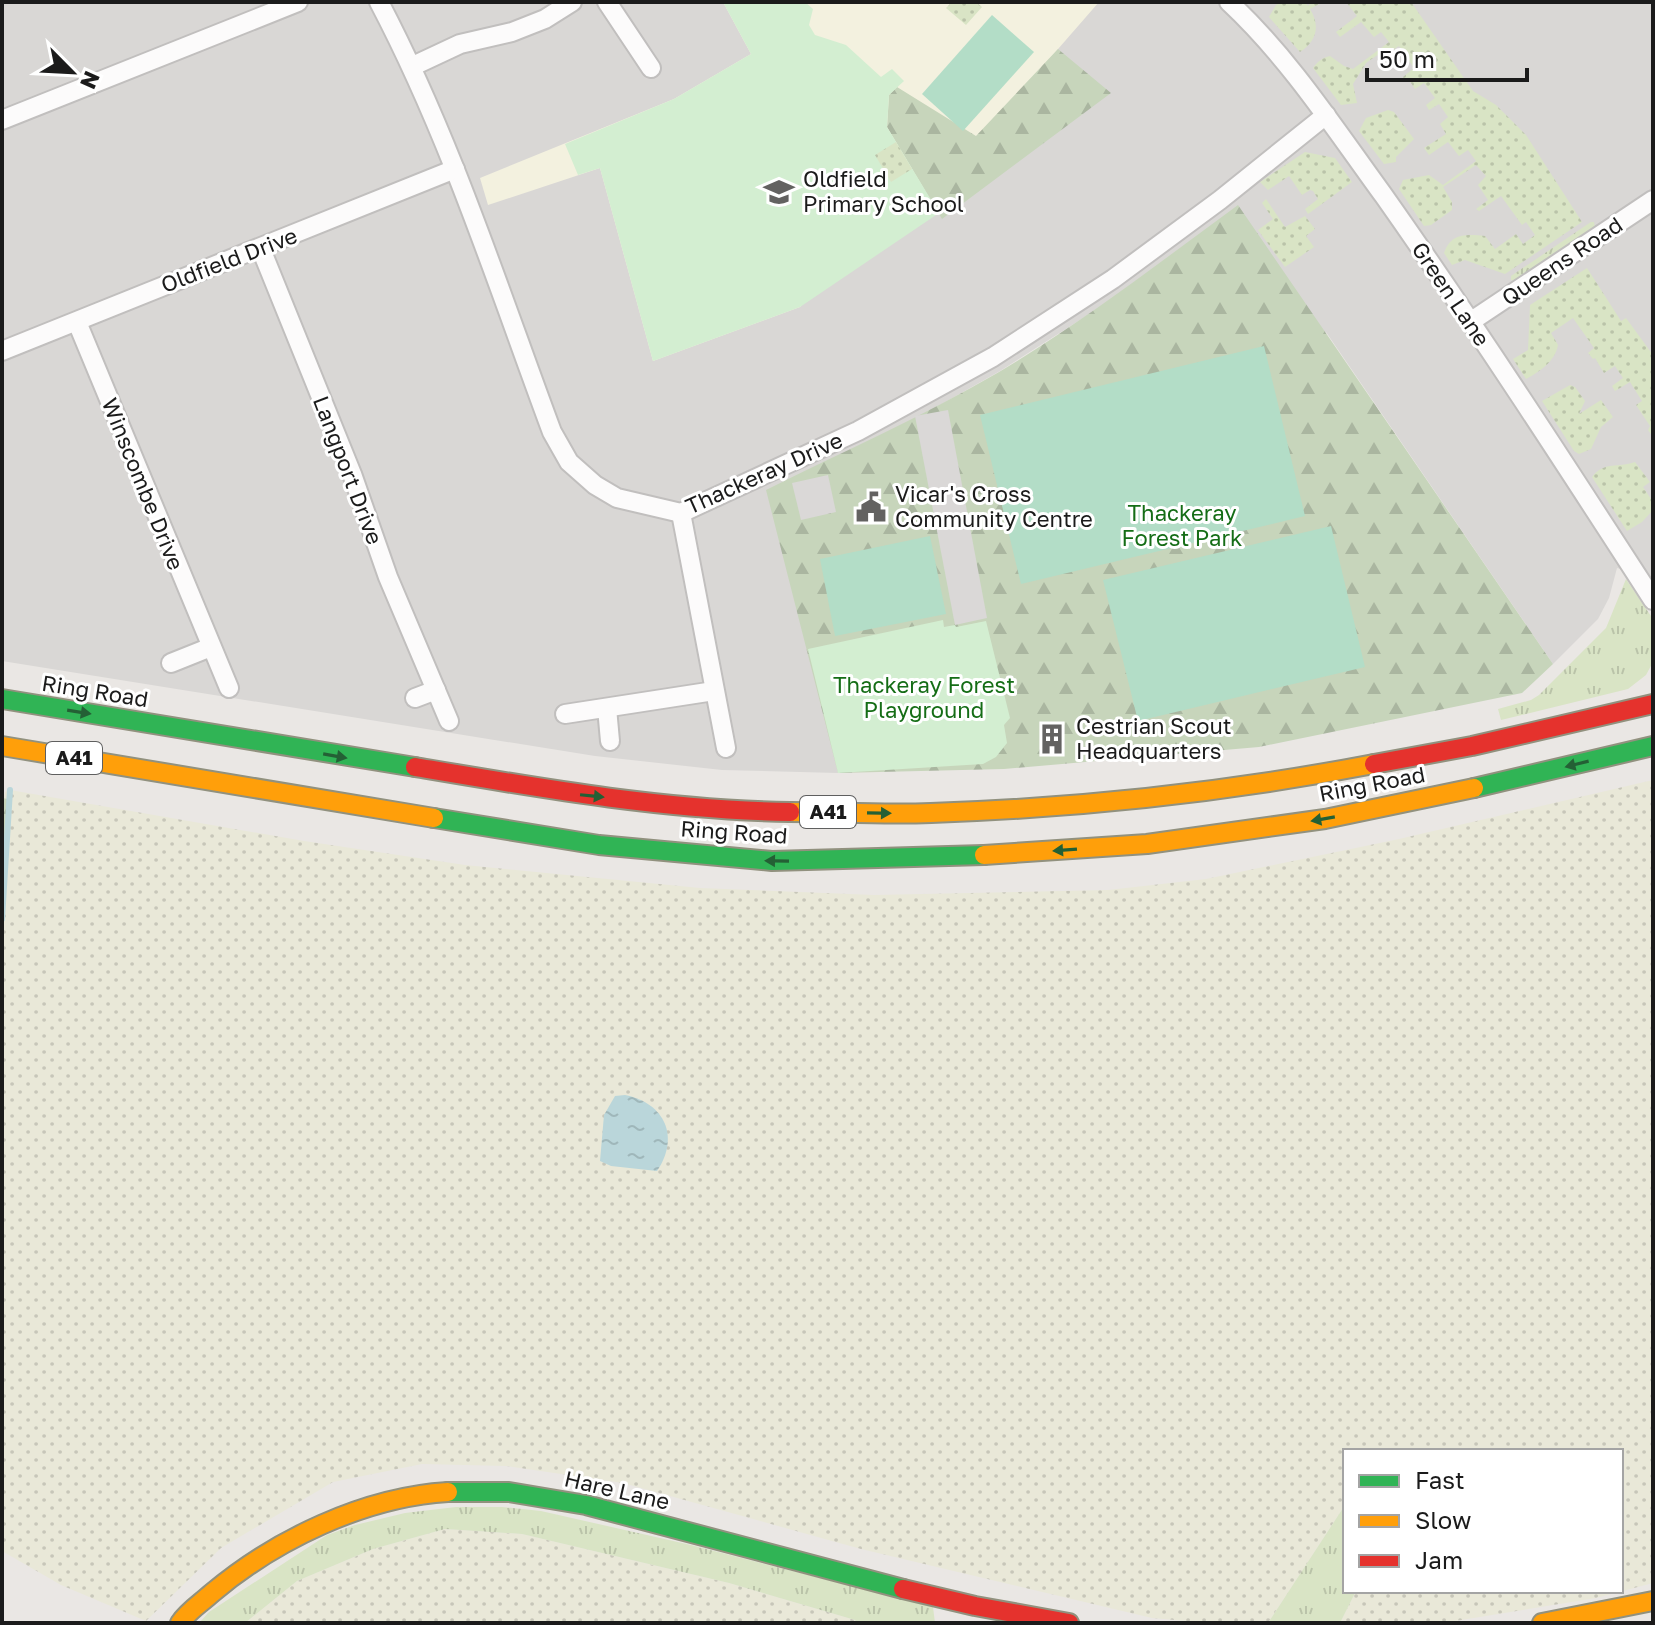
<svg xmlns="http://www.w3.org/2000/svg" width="1655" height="1625" font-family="'Golos Text',sans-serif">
<defs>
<pattern id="farmland-dots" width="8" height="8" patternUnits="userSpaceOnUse" patternTransform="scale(2)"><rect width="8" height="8" fill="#e9e8d8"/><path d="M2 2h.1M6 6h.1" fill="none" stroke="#c7c6b9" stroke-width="1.8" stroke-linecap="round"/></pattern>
<pattern id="grass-tufts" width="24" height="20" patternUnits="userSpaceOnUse" patternTransform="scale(2)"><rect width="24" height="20" fill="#d9e4c5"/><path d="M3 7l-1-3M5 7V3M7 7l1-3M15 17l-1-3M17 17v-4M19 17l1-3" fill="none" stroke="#bac3a9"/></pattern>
<pattern id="forest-firs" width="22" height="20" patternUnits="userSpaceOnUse" patternTransform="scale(2)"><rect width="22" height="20" fill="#c7d5bb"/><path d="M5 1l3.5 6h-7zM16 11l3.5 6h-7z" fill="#aab6a0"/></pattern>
<pattern id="garden-dots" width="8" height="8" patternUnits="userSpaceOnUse" patternTransform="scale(2)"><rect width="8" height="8" fill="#d9e4c5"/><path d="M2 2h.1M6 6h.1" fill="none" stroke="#bac3a9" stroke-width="1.8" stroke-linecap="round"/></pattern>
<pattern id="water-ripples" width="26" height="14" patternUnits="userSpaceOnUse" patternTransform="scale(2)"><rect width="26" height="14" fill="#bad6da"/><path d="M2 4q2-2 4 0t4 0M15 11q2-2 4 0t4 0" fill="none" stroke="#9fb7ba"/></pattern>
</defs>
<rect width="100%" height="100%" fill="#eae7e4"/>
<path fill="#d9d7d5" d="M2,2H1653V578L1617,568L1609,598L1598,619L1553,664L1326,332L1094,311L1000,371L910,422L808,649L838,773L722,770L595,756L2,661Z"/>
<path fill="#f3f1df" d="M723,2H1099L983,135L800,307L653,361L600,168L488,205L480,178L674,99L751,54Z"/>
<g fill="url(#farmland-dots)">
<path d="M1653,780V1583L1596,1598L1443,1623H1340L1356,1591H1621V1451H1345V1505L1268,1623H1209L1152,1618L861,1549L623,1483L506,1466L422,1464L333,1482L221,1548L146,1621L61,1585L2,1551V812L5,792L10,790L304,841L465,865L700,888L874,895L1108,890L1206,879L1399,839Z"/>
<path d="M445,1529L522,1534L729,1583L855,1620L857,1623H245L297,1581L373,1549Z"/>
</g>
<g fill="url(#grass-tufts)">
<path d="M1591,222H1594L1595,228L1515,281L1511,280V276Z"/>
<path d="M1626,579L1653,619V662L1646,675L1628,689L1501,720L1498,709L1531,700L1539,695L1606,628Z"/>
<path d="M1345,1505V1591H1356L1340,1623H1268Z"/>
<path d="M456,1507H502L541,1511L691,1545L933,1607L935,1623H857L855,1620L729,1583L522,1534L445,1529L373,1549L297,1581L245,1623H199L209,1612L327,1535L355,1525L405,1513Z"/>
</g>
<g fill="url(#forest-firs)">
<path d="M1058,49L1111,93L942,219L887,127L889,95L897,87L976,136Z"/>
<path d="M1238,205L1553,664L1522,693L1259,747L1004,769L838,773L766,490C844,451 924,416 999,372C1083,322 1160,262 1238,205Z"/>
<path d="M2,798L8,799L2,880Z"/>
</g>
<g fill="#d3eed1">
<path d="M723,2H805L813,9L809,25L815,35L846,45L881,77L892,69L904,81L889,95L887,127L939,213L800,307L653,361L600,168L578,175L565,144L674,99L751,54Z"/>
<path d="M943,620L944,627L955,625L956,627L986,621L1010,718L1004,725L1007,743L996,757L983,764L838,773L808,649Z"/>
</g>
<g fill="url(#garden-dots)">
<path d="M952,2H976L982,7L966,25L946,8Z"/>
<path d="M1282,2H1305L1308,6L1311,2H1323L1310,9C1321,27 1316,41 1300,52L1269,17L1276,5Z"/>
<path d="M1346,2H1411L1473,91L1496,105L1526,135L1582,222L1505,274L1465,260L1452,265L1444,253C1451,233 1466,234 1485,236L1495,249L1516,234L1523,244L1535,235L1526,222L1522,225L1501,196L1479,211L1476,209L1488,200L1478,185L1486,176L1476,165L1443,187L1452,202V210L1431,225L1424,226L1399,189L1403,180L1429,175L1443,185L1476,161L1468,150L1459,156L1448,142L1429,155L1424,148L1446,134L1440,124L1448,117L1439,104L1429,110L1426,105L1435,98L1424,83L1415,89L1409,80L1404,81L1403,77L1414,68L1399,46L1389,52L1386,49L1366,63L1353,84L1357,103L1341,105L1313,68C1318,61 1322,58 1330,56L1344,66L1353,69L1389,42L1381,32L1374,37L1361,22L1340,37L1336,32L1357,16Z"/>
<path d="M1388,110L1394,112L1414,139L1396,157V162L1384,164L1359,131L1366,118Z"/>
<path d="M896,142L912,169L891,182L875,155Z"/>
<path d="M1305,152L1335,158L1352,182L1308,214L1305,209L1318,199L1313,191L1310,190L1302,195L1289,176L1268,190L1260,182Z"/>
<path d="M1266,199L1285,227L1305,216L1315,229L1306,236L1314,247L1285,267L1258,230L1273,219L1262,203Z"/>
<path d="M1587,268L1621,321L1626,318L1653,355V437L1648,430L1650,426L1636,405L1642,401L1630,382L1615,391L1612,386L1623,378L1615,366L1604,373L1595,358L1593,359L1588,353L1594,348L1573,318L1551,333L1558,345C1555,361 1541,371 1526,379L1513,359L1528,350L1530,305Z"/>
<path d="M1570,385L1575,387L1585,401L1579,414L1601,400L1613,417L1601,427L1591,449L1579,454L1574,451L1542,401Z"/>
<path d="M1635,462L1650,482L1643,487L1653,502V510L1642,522L1627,531L1592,477C1604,461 1618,468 1635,462Z"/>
</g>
<g fill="#b3ddc7">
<path d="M992,15L1034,52L963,131L922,94Z"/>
<path d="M1264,346L1305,516L1021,584L980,415Z"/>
<path d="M1331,526L1365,667L1138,721L1103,580Z"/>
<path d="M930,536L946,614L835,636L820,559Z"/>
</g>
<g fill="#dad8d7">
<path d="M948,410L987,618L955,625L915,416Z"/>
<path d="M828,475L836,512L801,520L792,483Z"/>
</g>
<path fill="url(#water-ripples)" d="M625,1095C665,1103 680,1137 657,1171L611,1166L600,1161L604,1115L615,1096Z"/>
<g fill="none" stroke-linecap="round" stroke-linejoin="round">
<path stroke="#bad6da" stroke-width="6" d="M2,919L10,790"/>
<g stroke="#c1bfbe" stroke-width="22">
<g id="street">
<path d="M379,2C451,139 498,287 552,432L569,462L595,485L617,498L681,513L858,431L993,357L1113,279L1220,200L1326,115"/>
<path d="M607,2L651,68"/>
<path d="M1229,2C1290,59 1335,129 1384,196C1477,328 1565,464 1653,600"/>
<path d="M413,66L460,44L512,32L545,19L572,2"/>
<path d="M2,120L298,2"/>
<path d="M261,249L352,474L388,577L449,721"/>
<path d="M77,322L229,688"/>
<path d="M1470,322L1653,200"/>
<path d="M2,351L455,169"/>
<path d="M681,513L726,748"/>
<path d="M171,663L211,647"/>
<path d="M415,698L436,690"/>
<path d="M607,708L610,741"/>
<path d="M565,714L714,691"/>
</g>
</g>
<g stroke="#91917e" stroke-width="22">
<g id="fast">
<path d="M2,699L415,767"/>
<path d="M1474,788L1653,746"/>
<path d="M434,818L599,845L772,861L984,855"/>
<path d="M448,1492H509L586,1505L903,1589"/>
</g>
</g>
<g stroke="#91917e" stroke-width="22">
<g id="slow">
<path d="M2,746L434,818"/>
<path d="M790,812C837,812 884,815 931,813C1079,808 1228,792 1374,764"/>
<path d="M984,855L1147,844L1325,819L1474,788"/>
<path d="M180,1623C188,1611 201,1603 212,1593C275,1540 364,1497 448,1492"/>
<path d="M1542,1623L1653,1601"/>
</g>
</g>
<g stroke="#91917e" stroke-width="22">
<g id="jam">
<path d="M1374,764L1472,746L1653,704"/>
<path d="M415,767C539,788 664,810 790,812"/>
<path d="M903,1589L975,1606L1069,1623"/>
</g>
</g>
<use href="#street" stroke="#fcfbfb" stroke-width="18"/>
<use href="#fast" stroke="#30b455" stroke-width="18"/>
<use href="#slow" stroke="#ff9f0a" stroke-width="18"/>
<use href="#jam" stroke="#e5322d" stroke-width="18"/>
</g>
<defs><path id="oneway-solid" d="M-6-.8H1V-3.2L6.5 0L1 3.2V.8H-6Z" transform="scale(2)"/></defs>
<g fill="#246035">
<use href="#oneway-solid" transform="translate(79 712) rotate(9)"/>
<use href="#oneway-solid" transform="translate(335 756) rotate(10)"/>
<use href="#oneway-solid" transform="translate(1577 764) rotate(166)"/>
<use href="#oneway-solid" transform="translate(592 796) rotate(6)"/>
<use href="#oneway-solid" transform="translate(879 813) rotate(1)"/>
<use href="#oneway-solid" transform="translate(1323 819) rotate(170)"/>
<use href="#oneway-solid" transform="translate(1065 850) rotate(176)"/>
<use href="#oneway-solid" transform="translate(777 861) rotate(-179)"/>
</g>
<defs>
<g id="school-bare" transform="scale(2.4)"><path d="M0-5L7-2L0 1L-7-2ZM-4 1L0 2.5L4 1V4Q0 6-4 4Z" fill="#636261" stroke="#fff" stroke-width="2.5" paint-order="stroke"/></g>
<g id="civic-bare" transform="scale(2.4)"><path d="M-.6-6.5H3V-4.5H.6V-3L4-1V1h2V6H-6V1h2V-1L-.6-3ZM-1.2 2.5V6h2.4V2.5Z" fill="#636261" stroke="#fff" stroke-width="2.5" paint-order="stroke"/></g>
<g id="building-bare" transform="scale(2.4)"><path d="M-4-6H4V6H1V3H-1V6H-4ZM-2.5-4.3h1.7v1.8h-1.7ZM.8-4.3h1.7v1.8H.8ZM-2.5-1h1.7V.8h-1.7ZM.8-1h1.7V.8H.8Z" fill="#636261" stroke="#fff" stroke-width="2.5" paint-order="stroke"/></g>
</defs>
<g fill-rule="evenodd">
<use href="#school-bare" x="779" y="192"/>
<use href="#civic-bare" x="871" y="507"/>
<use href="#building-bare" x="1052" y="739"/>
</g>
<g text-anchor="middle" stroke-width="6" stroke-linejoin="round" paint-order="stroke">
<g fill="#fff" stroke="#5f5f5f" stroke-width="2">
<rect x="46" y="742" width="56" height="32" rx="6"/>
<rect x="800" y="796" width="56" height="32" rx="6"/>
</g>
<g font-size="20" font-weight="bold" fill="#1b1b1b">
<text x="74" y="765">A41</text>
<text x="828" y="819">A41</text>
</g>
<g font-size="22" fill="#1b1b1b" stroke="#fff" text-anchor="start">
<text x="803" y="187">Oldfield<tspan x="803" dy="25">Primary School</tspan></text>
<text x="895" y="502">Vicar's Cross<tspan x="895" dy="25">Community Centre</tspan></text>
<text x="1076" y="734">Cestrian Scout<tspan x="1076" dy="25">Headquarters</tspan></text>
</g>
<g font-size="22" fill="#1b1b1b" stroke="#fff">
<text transform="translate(229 260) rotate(-21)" y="8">Oldfield Drive</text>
<text transform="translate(1562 261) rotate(-34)" y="8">Queens Road</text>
<text transform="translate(1451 294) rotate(56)" y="8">Green Lane</text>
<text transform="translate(348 470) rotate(69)" y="8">Langport Drive</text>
<text transform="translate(764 473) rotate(-24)" y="8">Thackeray Drive</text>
<text transform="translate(143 484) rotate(68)" y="8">Winscombe Drive</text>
<text transform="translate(95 691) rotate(9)" y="8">Ring Road</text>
<text transform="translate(1372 784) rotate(-11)" y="8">Ring Road</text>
<text transform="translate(734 832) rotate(4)" y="8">Ring Road</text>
<text transform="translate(617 1490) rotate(13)" y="8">Hare Lane</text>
</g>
<g font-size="22" fill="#156d16" stroke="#fff">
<text x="1182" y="521">Thackeray<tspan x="1182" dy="25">Forest Park</tspan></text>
<text x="924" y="693">Thackeray Forest<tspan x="924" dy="25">Playground</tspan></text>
</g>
</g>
<rect width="1655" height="1625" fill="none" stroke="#1b1b1b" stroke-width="8"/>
<rect x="1343" y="1449" width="280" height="144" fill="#ffffff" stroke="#a4a4a4" stroke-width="2"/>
<rect x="1359" y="1475" width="40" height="12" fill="#30b455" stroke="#a4a4a4" stroke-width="2"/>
<text x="1415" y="1489" font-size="24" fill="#1b1b1b">Fast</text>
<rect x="1359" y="1515" width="40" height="12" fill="#ff9f0a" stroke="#a4a4a4" stroke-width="2"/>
<text x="1415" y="1529" font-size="24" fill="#1b1b1b">Slow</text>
<rect x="1359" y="1555" width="40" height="12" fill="#e5322d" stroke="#a4a4a4" stroke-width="2"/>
<text x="1415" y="1569" font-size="24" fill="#1b1b1b">Jam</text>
<g transform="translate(72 72) rotate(114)" stroke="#ffffff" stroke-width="6" paint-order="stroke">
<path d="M0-6L14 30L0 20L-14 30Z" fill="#1b1b1b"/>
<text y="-12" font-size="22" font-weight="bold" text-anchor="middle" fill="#1b1b1b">N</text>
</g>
<path d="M1367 68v12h160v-12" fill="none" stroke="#1b1b1b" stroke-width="4"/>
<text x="1379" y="68" font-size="24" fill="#1b1b1b" stroke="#ffffff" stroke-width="6" paint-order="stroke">50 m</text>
</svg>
